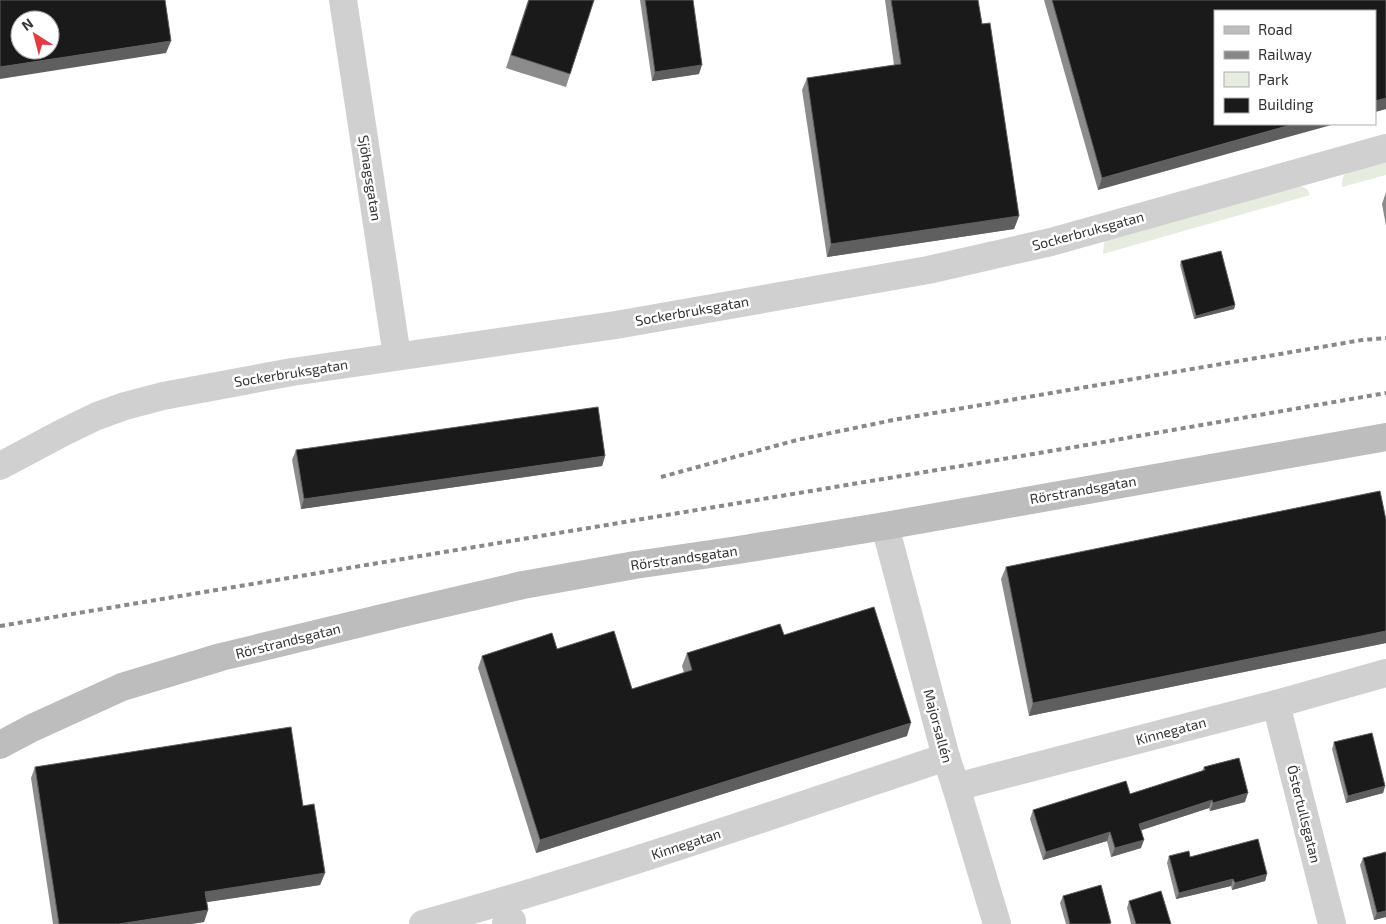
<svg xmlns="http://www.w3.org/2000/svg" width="1386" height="924" font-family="'Exo 2',sans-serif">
<rect width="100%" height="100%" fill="#fff"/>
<g fill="#e6ecdf">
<path d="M1386,157V175L1342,187C1340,164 1369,162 1386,157Z"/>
<path d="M1299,185L1307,189L1310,195L1103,254L1104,243L1107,238Z"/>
</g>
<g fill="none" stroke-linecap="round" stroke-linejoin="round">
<g stroke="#d0d0d0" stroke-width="28">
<path d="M343,0L397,356"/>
<path d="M0,466L62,433L97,416L125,406L163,396L292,372L616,325L928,270L1051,242L1386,148"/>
<path d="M885,526L946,757L956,787L997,924"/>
<path d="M1276,704L1332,924"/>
<path d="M956,787L1276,704L1386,673"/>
<path d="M423,924C600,875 773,815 946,757"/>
<path d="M506,924L512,921"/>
</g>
<path stroke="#bdbdbd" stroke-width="28" d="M0,745L32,728L122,687L221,657L407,612L523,585L635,565L738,550L885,526L1386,437"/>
<g stroke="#888" stroke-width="4" stroke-dasharray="5 4" stroke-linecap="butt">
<path d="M661,477L797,440L893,420L1362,340L1386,338"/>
<path d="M0,626L1069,448L1386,393"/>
</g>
</g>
<g fill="#8c8c8c">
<path d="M528,0H594L566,87L506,68Z"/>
<path d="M640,0H693L699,74L652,81Z"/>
<path d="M885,0H978L982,24L1019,216L1014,229L827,257L802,90L807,78L894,65Z"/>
<path d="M1044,0H1386V109L1375,112V11L1098,190Z"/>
<path d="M1386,192V226L1382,204Z"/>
<path d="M1181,261L1235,305L1234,309L1194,319L1180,265Z"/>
<path d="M296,450L605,456L602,466L301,509L292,460Z"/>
<path d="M1386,520V643L1029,716L1001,579L1006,567Z"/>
<path d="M784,635L907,736L536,853L478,668L482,656L557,649L632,689L684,673L682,666L687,653Z"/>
<path d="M1334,742L1385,786L1383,793L1346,803L1332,749Z"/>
<path d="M35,767L325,873L320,885L207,902L208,910L204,922L191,924H53L31,778Z"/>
<path d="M1204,767L1245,802L1210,811L1209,808L1141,830V848L1111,857L1107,841L1043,860L1030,819L1033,810L1130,794L1202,771Z"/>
<path d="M1169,856L1190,857L1267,874L1265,881L1232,890L1231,886L1176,899L1167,863Z"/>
<path d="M1363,858L1386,917L1374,920L1360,865Z"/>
<path d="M1063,896L1111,924H1066L1060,903Z"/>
<path d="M1129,901L1171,924H1131L1127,908Z"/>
</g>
<g fill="#5f5f5f">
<path d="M171,41L166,53L0,79V67Z"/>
<path d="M702,65L699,74L652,81L655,72Z"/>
<path d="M1386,98V109L1375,112V101Z"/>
<path d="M1294,124H1335L1098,190L1102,178Z"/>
<path d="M1019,216L1014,229L827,257L831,244Z"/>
<path d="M1235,305L1234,309L1194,319L1196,316Z"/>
<path d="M605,456L602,466L301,509L304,499Z"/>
<path d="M1386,631V643L1029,716L1033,703Z"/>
<path d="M911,723L907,736L536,853L540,840Z"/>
<path d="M1385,786L1383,793L1346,803L1348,796Z"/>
<path d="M1248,793L1245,802L1210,811L1213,803Z"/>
<path d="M1212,800L1209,808L1136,832L1139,824Z"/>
<path d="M1110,832L1107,841L1043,860L1046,852Z"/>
<path d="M1144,840L1141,848L1111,857L1115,848Z"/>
<path d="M325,873L320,885L201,903L205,892Z"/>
<path d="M1267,874L1265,881L1232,890L1235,883Z"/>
<path d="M1233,879L1231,886L1176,899L1179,893Z"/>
<path d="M208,910L204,922L191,924H119Z"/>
<path d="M1386,911V917L1374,920L1377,913Z"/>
</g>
<g fill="#1a1a1a" stroke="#5f5f5f" fill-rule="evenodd">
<path d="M0,0H165L171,41L0,67ZM20,20H50V50H20Z"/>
<path d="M529,0H594L570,74L511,55Z"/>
<path d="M645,0H693L702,65L655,72Z"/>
<path d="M891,0H978L982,24L990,23L1019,216L831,244L807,78L901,64Z"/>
<path d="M1052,0H1386V98L1375,101V11H1215V124H1294L1102,178Z"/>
<path d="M1221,251L1235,305L1196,316L1181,261Z"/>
<path d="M598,407L605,456L304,499L296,450Z"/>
<path d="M1380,491L1386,520V631L1033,703L1006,567Z"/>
<path d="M874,607L911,723L540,840L482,656L552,633L557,649L614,631L632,689L692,670L687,653L780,624L784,635Z"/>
<path d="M291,727L303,806L314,804L325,873L205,892L208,910L119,924H59L35,767Z"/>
<path d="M1372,733L1385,786L1348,796L1334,742Z"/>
<path d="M1239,758L1248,793L1213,803L1212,800L1139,824L1144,840L1115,848L1110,832L1046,852L1033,810L1126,781L1130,794L1205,770L1204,767Z"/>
<path d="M1258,839L1267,874L1235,883L1233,879L1179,893L1169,856L1189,851L1190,857Z"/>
<path d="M1386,852V911L1377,913L1363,858Z"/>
<path d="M1101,885L1111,923L1107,924H1070L1063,896Z"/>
<path d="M1161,891L1171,924H1136L1129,901Z"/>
</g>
<g text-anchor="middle" stroke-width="5" stroke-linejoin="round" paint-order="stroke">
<g font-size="14" fill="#333" stroke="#fff">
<text transform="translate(370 178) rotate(81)" y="5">Sjöhagsgatan</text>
<text transform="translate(1088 231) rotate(-15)" y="5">Sockerbruksgatan</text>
<text transform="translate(692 311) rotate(-10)" y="5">Sockerbruksgatan</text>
<text transform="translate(291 373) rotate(-9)" y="5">Sockerbruksgatan</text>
<text transform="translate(1083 490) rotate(-10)" y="5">Rörstrandsgatan</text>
<text transform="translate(684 558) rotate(-8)" y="5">Rörstrandsgatan</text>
<text transform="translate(288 641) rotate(-14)" y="5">Rörstrandsgatan</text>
<text transform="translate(938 726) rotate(75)" y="5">Majorsallén</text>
<text transform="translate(1171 731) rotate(-15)" y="5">Kinnegatan</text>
<text transform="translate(1304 814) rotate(76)" y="5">Östertullsgatan</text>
<text transform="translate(686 844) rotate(-18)" y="5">Kinnegatan</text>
</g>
</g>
<rect x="1214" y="10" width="162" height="115" fill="#ffffff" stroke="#adadad"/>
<rect x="1224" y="26" width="25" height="8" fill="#bdbdbd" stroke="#adadad"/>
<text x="1258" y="35" font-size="15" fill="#333333">Road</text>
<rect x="1224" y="51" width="25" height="8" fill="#888888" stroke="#adadad"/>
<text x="1258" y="60" font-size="15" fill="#333333">Railway</text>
<rect x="1224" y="72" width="25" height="15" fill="#e6ecdf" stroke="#adadad"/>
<text x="1258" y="85" font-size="15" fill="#333333">Park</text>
<rect x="1224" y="98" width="25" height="15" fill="#1a1a1a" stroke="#adadad"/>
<text x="1258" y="110" font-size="15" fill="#333333">Building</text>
<g transform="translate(35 35) rotate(324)"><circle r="24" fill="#ffffff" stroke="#adadad"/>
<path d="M0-4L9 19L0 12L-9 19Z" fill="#e63946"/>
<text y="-8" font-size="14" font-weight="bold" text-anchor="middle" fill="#333333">N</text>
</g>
</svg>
